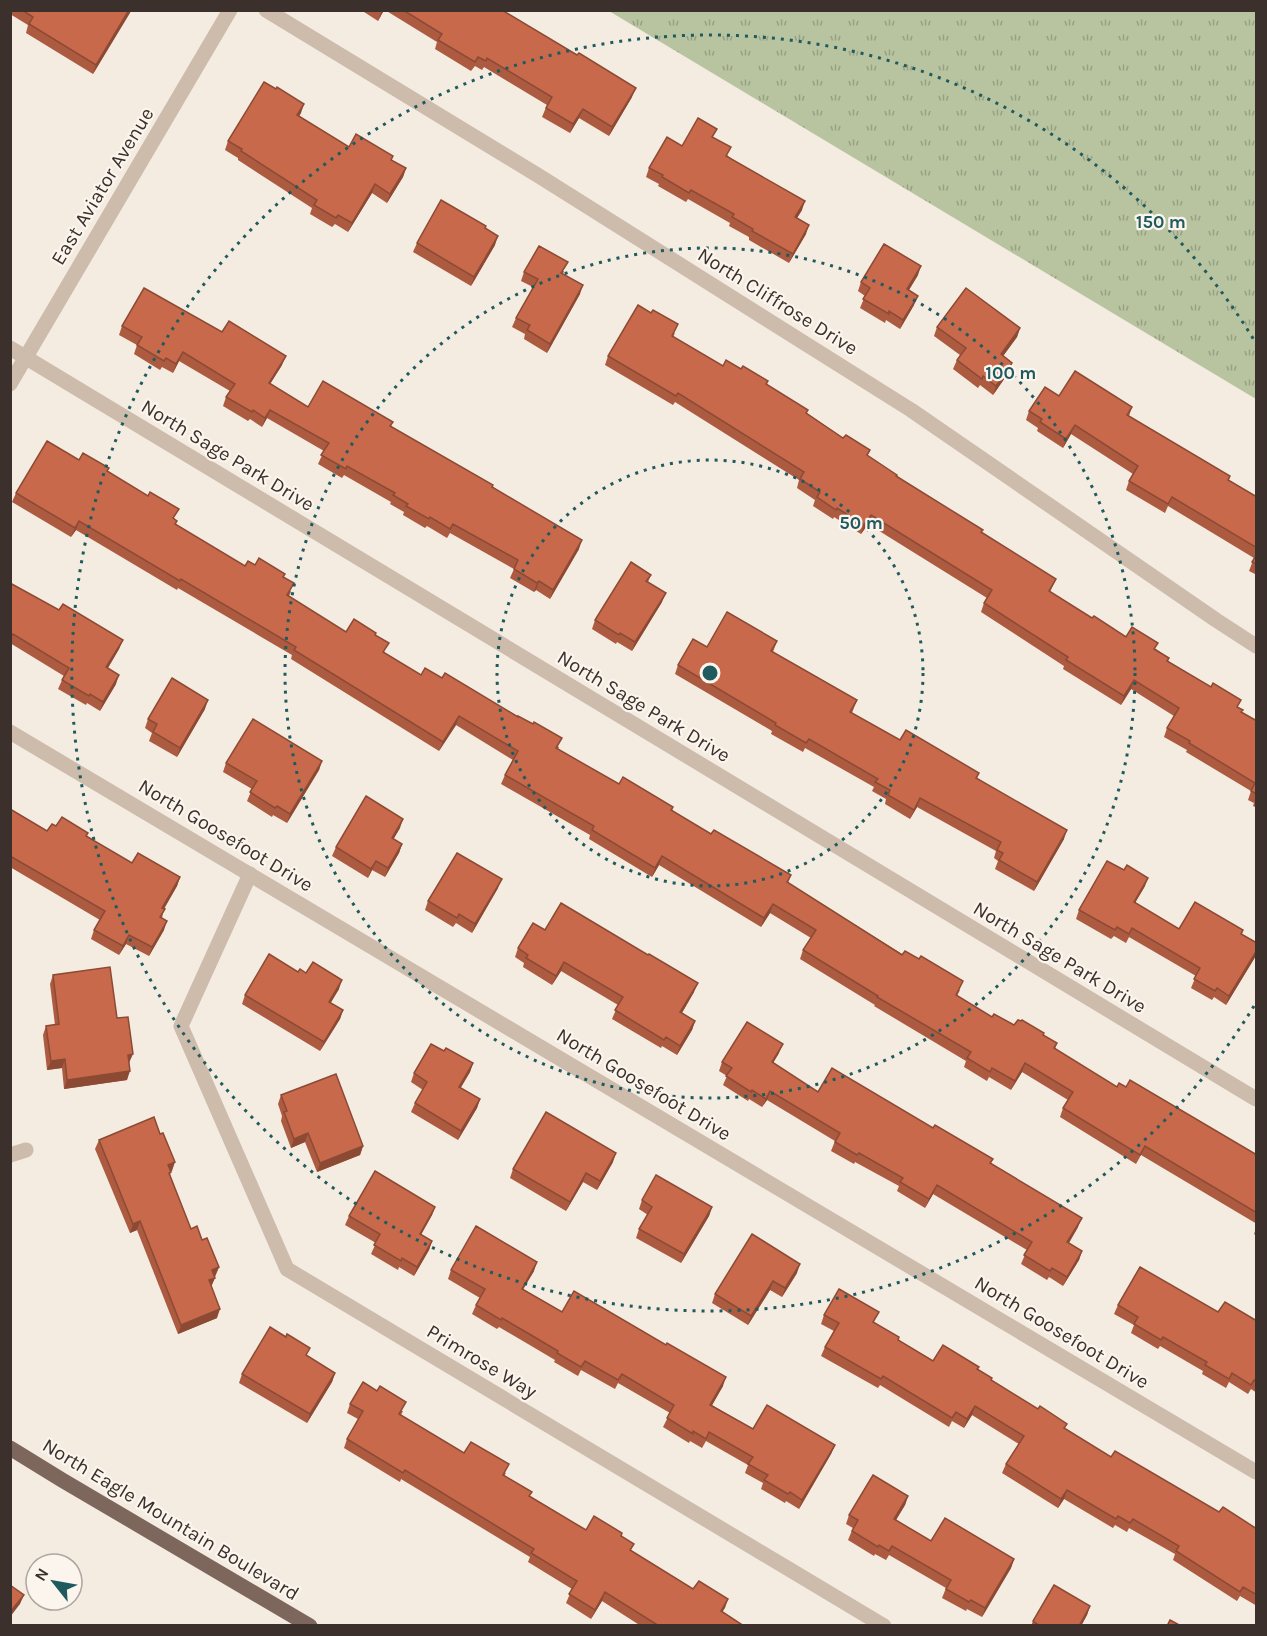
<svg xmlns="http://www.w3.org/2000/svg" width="1267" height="1636" font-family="Karla,sans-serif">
<defs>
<pattern id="grass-tufts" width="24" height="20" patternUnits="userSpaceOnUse" patternTransform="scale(1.5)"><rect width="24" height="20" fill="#b8c4a0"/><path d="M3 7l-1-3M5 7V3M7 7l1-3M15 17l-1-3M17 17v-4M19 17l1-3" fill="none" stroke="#97a083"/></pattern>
</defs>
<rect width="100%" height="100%" fill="#f4ebe1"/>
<path fill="url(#grass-tufts)" d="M609,11H1256V399Z"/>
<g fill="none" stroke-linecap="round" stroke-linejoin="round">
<g stroke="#cdbbac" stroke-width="15">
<path d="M266,10L539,176L911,410L1216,620L1256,646"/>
<path d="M10,348L1256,1099"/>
<path d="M10,384L230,10"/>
<path d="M10,732L1256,1472"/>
<path d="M250,874L181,1026L287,1269L884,1626"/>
<path d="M10,1155L26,1150"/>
</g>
<path stroke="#7d675c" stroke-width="15" d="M10,1448L62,1480L310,1626"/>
</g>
<g fill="#ac5a40">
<path d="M10,10H131L93,74L26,33L28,25L10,14Z"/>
<path d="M361,10H384L378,21Z"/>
<path d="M385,10H502L632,97L609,136L579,118L570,133L542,117L547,105L484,67L482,70L475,66L471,71L435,49L437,42Z"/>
<path d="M276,89L301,113L299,116L349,147L392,160L406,168L403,177L387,203L372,193L348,232L335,224L332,227L310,214L312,208L238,160V158L225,150L228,141Z"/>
<path d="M714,138L728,156L802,210L797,218L806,234L789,263L749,240V237L729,226L730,223L688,199L686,202L658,186L659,184L646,177L649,168L682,146Z"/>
<path d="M417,243L495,245L471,286L413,252Z"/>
<path d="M564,271L563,274L580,294L547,353L524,339L525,334L512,327L516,318L533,287L521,281L524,272Z"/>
<path d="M918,275L909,290L914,305L900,329L886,320L885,323L860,308L865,296L858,291L861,282Z"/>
<path d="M122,326L222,332L282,365L270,384L308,407L393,422L391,426L492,488L579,549L550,599L536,590L534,592L510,578L514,569L450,533L447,538L427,526L425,528L403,515L404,512L390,504L391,502L344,475L342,478L318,464L324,451L267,418L262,427L250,419L248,421L223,406L226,397L230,391L179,361L173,373L162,367L160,370L134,354L137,345L119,335Z"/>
<path d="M937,327L1020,328L1017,337L1003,356L1012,363L1009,372L993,395L980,385L978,388L953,369L957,360L960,355L934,336Z"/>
<path d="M675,333L673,337L723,366L741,369L768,381L766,385L807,413L843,438L870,450L867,456L896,476L982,533L1056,579L1050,592L1092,618L1126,637L1156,649L1169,658L1168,661L1238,707L1242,712L1257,721V808L1253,806L1254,803L1248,800L1251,791L1186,752L1187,750L1164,737L1167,728L1174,716L1131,689L1121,705L1063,669L1064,666L981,612L984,603L987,598L868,524L861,534L834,517L833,519L813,506L815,500L797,488L799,480L675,402L673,405L605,365L608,356Z"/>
<path d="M1132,407L1129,416L1230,476L1229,480L1257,497V575L1249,571L1254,558L1168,506L1165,513L1126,490L1129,481L1133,474L1071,434L1063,448L1037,431L1038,428L1026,420L1029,411Z"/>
<path d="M79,460L108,471L175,519L176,525L245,566L255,565L285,574L283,577L291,592L289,596L346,632L376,635L385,653L421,675L442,678L559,747L558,749L619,784L673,807L672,811L711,834L791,875L788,883L960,990L957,996L992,1017L1014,1025L1043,1036L1057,1043L1055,1049L1117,1087H1126L1257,1155V1224L1141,1155L1136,1164L1060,1117L1063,1108L1068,1100L1022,1072L1011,1090L989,1077L987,1081L964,1067L966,1061L874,1006L875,1005L800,959L803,950L811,938L770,913L761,927L659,865L652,877L589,839L590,835L501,784L505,775L513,760L456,725L439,751L291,659L292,655L178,588L177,590L76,530L71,537L12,502L16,493Z"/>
<path d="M651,575L648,582L662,602L632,651L617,642L616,644L592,629L595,620Z"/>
<path d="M10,583L59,610L123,640L119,649L108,668L116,684L100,711L87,703L86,705L58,689L64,676L10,643Z"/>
<path d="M777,641L773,652L857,700L852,713L900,740L979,773L977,778L1064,839L1034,891L995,869L998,861L994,858L996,851L917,807L910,819L885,804L886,799L872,791L874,787L805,748L803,752L771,734L772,731L675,674L678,665L707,647Z"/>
<path d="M205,709L177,757L149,741L152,733L145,728L148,719Z"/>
<path d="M322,761L319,770L287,823L273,815L272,817L247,801L252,789L223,772L226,763Z"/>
<path d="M10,809L47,831L56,826L88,833L86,836L132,863L180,877L177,886L164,909L162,918L164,930L149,956L126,944L119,955L91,939L94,930L100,920L10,867Z"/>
<path d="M400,828L393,839L402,844L399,853L385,877L372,870L368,878L332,856L336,847Z"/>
<path d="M1145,886L1135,903L1179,929L1243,930L1242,934L1257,943V954L1226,1005L1214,997L1212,1000L1191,988L1196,976L1129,937L1126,943L1114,936L1111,939L1076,919L1079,910Z"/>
<path d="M498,888L472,933L456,923L453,927L425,910L428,901Z"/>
<path d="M545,930L694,992L682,1013L695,1021L692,1030L677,1055L662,1046L661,1048L612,1019L618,1005L561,971L552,985L523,967L524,963L515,957L518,948Z"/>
<path d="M298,972L306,973L339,989L330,1003L343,1010L340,1019L320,1051L242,1004L245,995Z"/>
<path d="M53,975L117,1018L129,1063L127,1080L64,1089L62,1068L47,1070L43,1035L46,1026L55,1025L50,984Z"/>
<path d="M444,1051L473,1063L470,1072L460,1088L480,1099L477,1108L458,1140L411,1112L415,1103L423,1090L411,1082L414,1073Z"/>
<path d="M779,1053L773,1063L818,1092L933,1128L993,1159L991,1163L1078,1227L1069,1243L1082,1251L1079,1260L1063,1286L1049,1277L1047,1280L1021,1264L1027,1250L933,1194L925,1208L897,1191L899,1186L855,1162L854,1164L831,1151L835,1141L767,1100L762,1107L749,1099L748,1101L723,1085L727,1076L719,1071L722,1062Z"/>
<path d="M281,1095L363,1146L360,1155L317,1172L305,1142L291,1148L281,1121L282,1116L278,1104Z"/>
<path d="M99,1140L172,1171H171L170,1176L191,1229L202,1240L219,1267L211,1287L217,1318L178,1334L137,1230L130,1233L95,1149Z"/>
<path d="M613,1162L597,1190L583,1182L566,1211L510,1178L513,1169Z"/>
<path d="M642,1200L712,1207L709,1216L681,1263L636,1238L639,1229L648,1215L639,1209Z"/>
<path d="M435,1207L432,1215L421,1235L432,1241L429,1250L414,1276L399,1267L398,1270L371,1254L376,1243L345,1225L349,1216Z"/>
<path d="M1257,1226V1236L1254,1234Z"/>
<path d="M451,1270L534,1271L523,1289L562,1312L723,1386L712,1405L753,1429L835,1445L831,1454L799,1509L786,1501L785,1503L761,1489L763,1483L745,1473L748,1465L706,1441L702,1448L690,1441L689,1443L663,1427L670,1413L618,1383L615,1389L581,1370L578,1376L554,1362L555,1360L528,1344L499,1327L497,1329L472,1314L476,1305L480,1298L448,1279Z"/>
<path d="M797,1273L782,1297L770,1290L748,1325L712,1303L715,1294Z"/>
<path d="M1118,1305L1218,1312L1257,1321V1393L1251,1389L1248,1394L1229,1382L1226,1388L1202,1374L1203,1371L1160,1346L1158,1349L1131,1333L1134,1325L1114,1314Z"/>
<path d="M824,1315L875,1323L898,1340L933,1361L979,1367L978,1370L991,1381L1065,1429L1111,1457L1219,1512L1257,1529V1606L1240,1596L1237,1601L1173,1560L1175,1554L1129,1528L1127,1532L1115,1525L1113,1528L1064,1499L1058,1508L1002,1473L1006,1464L1019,1444L972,1415L964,1428L952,1421L949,1427L880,1385L878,1388L821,1356L825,1347L834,1331L821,1324Z"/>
<path d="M307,1356L335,1373L332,1382L307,1423L239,1383L242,1374Z"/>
<path d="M350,1404L403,1411L401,1415L464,1453L506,1473L504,1476L530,1496L586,1530L622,1533L621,1536L632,1551L693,1589L728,1599L722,1612L744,1626H641L602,1601L591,1619L566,1603L572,1589L528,1562L530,1557L401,1479L400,1482L344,1448L347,1439L358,1419L347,1413Z"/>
<path d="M908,1496L905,1505L896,1520L931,1541L1014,1559L1011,1568L982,1617L967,1609L966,1611L942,1598L946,1588L889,1555L886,1560L875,1554L874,1556L848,1540L853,1528L846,1524L849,1515Z"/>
<path d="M1090,1606L1087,1615L1081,1626H1031L1033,1621Z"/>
</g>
<g fill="#8c4a34">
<path d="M129,10H131L130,13L93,74L96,65Z"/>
<path d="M382,10H384L378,21Z"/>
<path d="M636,88L632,97L609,136L612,127Z"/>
<path d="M304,104L301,113L294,124L297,115Z"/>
<path d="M583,109L579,118L570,133L573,124Z"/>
<path d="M406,168L403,177L387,203L390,194Z"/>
<path d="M375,184L372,193L348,232L352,223Z"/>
<path d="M805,201L802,210L792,226L795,217Z"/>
<path d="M809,225L806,234L789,263L793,254Z"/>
<path d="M498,236L495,245L471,286L474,277Z"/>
<path d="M921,266L918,275L904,298L907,289Z"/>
<path d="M583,285L580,294L547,353L550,344Z"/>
<path d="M918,296L914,305L900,329L903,320Z"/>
<path d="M1020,328L1017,337L998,363L1001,354Z"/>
<path d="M183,352L179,361L173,373L176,364Z"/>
<path d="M286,356L282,365L265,392L269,383Z"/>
<path d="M1012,363L1009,372L993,395L996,386Z"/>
<path d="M270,410L267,418L262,427L265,418Z"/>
<path d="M1075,425L1071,434L1063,448L1066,439Z"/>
<path d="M871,515L868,524L861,534L864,525Z"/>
<path d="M79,521L76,530L71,537L75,528Z"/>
<path d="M582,540L579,549L550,599L553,590Z"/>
<path d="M539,581L536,590L534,592L537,583Z"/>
<path d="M666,593L662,602L632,651L635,642Z"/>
<path d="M123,640L119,649L103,676L106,667Z"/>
<path d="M119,675L116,684L100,711L103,702Z"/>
<path d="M1134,680L1131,689L1121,705L1124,696Z"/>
<path d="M208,700L205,709L177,757L180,748Z"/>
<path d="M459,716L456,725L439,751L443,742Z"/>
<path d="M322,761L319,770L287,823L290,814Z"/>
<path d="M920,798L917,807L910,819L914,810Z"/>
<path d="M403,819L400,828L389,847L392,838Z"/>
<path d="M1067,830L1064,839L1034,891L1037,882Z"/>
<path d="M402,844L399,853L385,877L388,868Z"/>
<path d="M662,856L659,865L652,877L655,868Z"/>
<path d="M376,861L372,870L368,878L371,869Z"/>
<path d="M180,877L177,886L159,917L162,908Z"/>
<path d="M1148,878L1145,886L1130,911L1134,902Z"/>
<path d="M502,879L498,888L472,933L475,924Z"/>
<path d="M773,904L770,913L761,927L764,918Z"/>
<path d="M167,921L164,930L149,956L152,947Z"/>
<path d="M129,935L126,944L119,955L123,946Z"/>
<path d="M1257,950V954L1226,1005L1229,996Z"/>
<path d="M564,962L561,971L552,985L556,976Z"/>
<path d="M342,980L339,989L326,1011L329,1002Z"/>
<path d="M698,983L694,992L677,1021L680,1012Z"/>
<path d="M343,1010L340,1019L320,1051L324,1042Z"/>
<path d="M695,1021L692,1030L677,1055L680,1046Z"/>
<path d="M783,1044L779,1053L768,1071L772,1062Z"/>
<path d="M133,1054L129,1063L128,1055Z"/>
<path d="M65,1059L62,1068L47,1070L51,1061Z"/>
<path d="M473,1063L470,1072L456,1096L459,1087Z"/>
<path d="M1025,1063L1022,1072L1011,1090L1015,1081Z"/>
<path d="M130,1071L127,1080L64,1089L67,1080Z"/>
<path d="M770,1091L767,1100L762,1107Z"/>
<path d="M480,1099L477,1108L458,1140L461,1131Z"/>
<path d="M308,1133L305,1142L291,1148L294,1139Z"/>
<path d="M363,1146L360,1155L317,1172L320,1163Z"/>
<path d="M616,1153L613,1162L597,1190L600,1181Z"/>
<path d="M175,1162L172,1171L165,1174L168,1165Z"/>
<path d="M586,1173L583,1182L566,1211L570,1202Z"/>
<path d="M937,1185L933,1194L925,1208L929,1199Z"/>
<path d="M435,1207L432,1215L416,1243L420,1234Z"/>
<path d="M712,1207L709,1216L681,1263L684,1254Z"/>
<path d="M1082,1218L1078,1227L1064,1251L1067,1242Z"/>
<path d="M140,1221L137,1230L130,1233L133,1224Z"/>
<path d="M432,1241L429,1250L414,1276L417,1267Z"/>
<path d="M1082,1251L1079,1260L1063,1286L1067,1277Z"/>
<path d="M537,1262L534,1271L518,1298L522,1289Z"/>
<path d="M800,1264L797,1273L782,1297L785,1288Z"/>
<path d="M219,1267L215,1276L209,1279L212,1270Z"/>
<path d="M215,1278L211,1287L209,1280Z"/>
<path d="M773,1281L770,1290L748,1325L751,1316Z"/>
<path d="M220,1309L217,1318L178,1334L181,1325Z"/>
<path d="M335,1373L332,1382L307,1423L310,1414Z"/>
<path d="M726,1377L723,1386L707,1414L710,1405Z"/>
<path d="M975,1406L972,1415L964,1428L967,1419Z"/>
<path d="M835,1445L831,1454L799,1509L802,1500Z"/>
<path d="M1067,1490L1064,1499L1058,1508L1061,1499Z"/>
<path d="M908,1496L905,1505L891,1528L894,1519Z"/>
<path d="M1014,1559L1011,1568L982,1617L985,1608Z"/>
<path d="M605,1592L602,1601L591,1619L595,1610Z"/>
<path d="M24,1595L20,1604L10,1617V1612Z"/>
<path d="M728,1599L725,1608L717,1620L721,1611Z"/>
<path d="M1090,1606L1087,1615L1081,1626H1079Z"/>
</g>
<g fill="#c8694b" stroke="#8c4a34" stroke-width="1.5">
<path d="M22,10H129L96,65L29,24L33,17Z"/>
<path d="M403,10H502L577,55L579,53L636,88L612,127L583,109L573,124L546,108L552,97L487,58L486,61L478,57L475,62L438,40L442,34Z"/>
<path d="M264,82L276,89L277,87L304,104L297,115L349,147L356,134L393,156L391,160L406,168L390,194L375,184L352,223L338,215L336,218L314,205L317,200L241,151L242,149L228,141Z"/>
<path d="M698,118L717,129L712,137L731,147L726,156L805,201L795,217L809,225L793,254L752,231L753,229L732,217L734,214L691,190L689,193L662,177L663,175L649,168L667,137L682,146Z"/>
<path d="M441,200L486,226L485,228L498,236L474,277L417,243Z"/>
<path d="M884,244L921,266L907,289L918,296L903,320L889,311V314L863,299L870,288L861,282Z"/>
<path d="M539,246L568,262L561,273L583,285L550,344L527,330L530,325L516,318L538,279L524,272Z"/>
<path d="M144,288L222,332L229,321L286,356L269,383L308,407L323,381L393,422L390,426L493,485L492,487L582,540L553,590L539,581L537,583L514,569L518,560L453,524L450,529L430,517L429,519L406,506L408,504L393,495L395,493L347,466L346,469L321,455L329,443L270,410L265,418L253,410L252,412L226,397L235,384L183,352L176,364L166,358L164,361L137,345L142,337L122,326Z"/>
<path d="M966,288L1020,328L1001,354L1012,363L996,386L983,376L982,379L957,360L966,348L937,327Z"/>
<path d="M638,305L651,313L653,310L678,324L672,336L723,366L726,360L741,369L743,366L768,381L766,384L808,410L806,413L843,438L846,435L870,450L867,455L897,475L896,476L983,530L981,532L1056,579L1049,591L1092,618L1094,616L1126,637L1132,627L1158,643L1154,649L1169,658L1167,661L1211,687L1213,683L1241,700L1237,707L1243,710L1241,712L1257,721V794L1251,791L1255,783L1189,743L1190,741L1167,728L1179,708L1134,680L1124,696L1066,660L1068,657L984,603L992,590L871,515L864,525L837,508L836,510L817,497L820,492L800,479L804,472L678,393L676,396L608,356Z"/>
<path d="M1075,371L1132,407L1127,415L1230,476L1228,480L1257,497V548L1172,497L1168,504L1129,481L1138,466L1075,425L1066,439L1040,422L1042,419L1029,411L1045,387L1059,396Z"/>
<path d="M47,441L79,460L83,453L109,468L107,471L148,496L150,492L179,509L173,518L177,521L175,524L245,566L248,561L255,565L259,558L285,574L283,577L294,583L287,595L346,632L354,619L376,633L375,635L389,643L383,652L421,675L425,668L442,678L445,673L518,717V716L533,724L534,722L562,738L556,748L619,784L623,777L673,807L671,810L711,834L714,830L791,875L787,882L902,955L905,951L919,959L921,956L963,981L956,995L992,1017L994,1014L1014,1025L1018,1020L1021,1021L1022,1020L1044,1033L1043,1035L1057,1043L1054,1048L1117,1087L1119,1083L1126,1087L1130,1080L1257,1155V1213L1145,1146L1140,1155L1063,1108L1073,1092L1025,1063L1015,1081L992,1068L990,1072L967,1058L971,1052L877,997L878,996L803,950L816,930L773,904L764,918L662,856L655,868L592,830L594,826L505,775L518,751L459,716L443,742L294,650L296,647L181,579L180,581L79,521L75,528L16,493Z"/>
<path d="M1257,554V564L1252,562Z"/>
<path d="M631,562L651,575L646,581L666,593L635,642L620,633L619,635L595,620Z"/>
<path d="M10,583L59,610L63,604L123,640L106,667L119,675L103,702L90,694L89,696L62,680L69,668L13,634L10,638Z"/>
<path d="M727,612L777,641L771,651L857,700L850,712L900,740L906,730L979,773L976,778L1067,830L1037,882L999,860L1003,853L997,850L1001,842L920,798L914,810L888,795L890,790L875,782L878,779L809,739L806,743L775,725L776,723L678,665L693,639L707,647Z"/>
<path d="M172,678L208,700L180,748L153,732L157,724L148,719Z"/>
<path d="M253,719L322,761L290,814L277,806L275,808L250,792L257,781L226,763Z"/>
<path d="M366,796L403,819L392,838L402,844L388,868L376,861L371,869L336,847Z"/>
<path d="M10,809L47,831L52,824L56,826L62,817L88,833L86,836L132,863L138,853L180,877L162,908L165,909L160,917L167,921L152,947L129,935L123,946L94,930L105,911L10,856Z"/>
<path d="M457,853L502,879L475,924L459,914L457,918L428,901Z"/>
<path d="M1107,861L1124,870L1127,865L1148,878L1134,902L1179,929L1195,902L1243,930L1241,934L1257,943V950L1229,996L1217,988L1215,991L1194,979L1200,968L1132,928L1129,934L1117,927L1115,930L1079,910Z"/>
<path d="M561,903L648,955L649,954L698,983L680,1012L695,1021L680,1046L666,1037L664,1040L615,1010L623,997L564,962L556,976L526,958L528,955L518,948L533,923L545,930Z"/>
<path d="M269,954L298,972L300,969L306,973L313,962L342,980L329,1002L343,1010L324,1042L245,995Z"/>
<path d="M110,967L117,1018L128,1017L133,1054L128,1055L130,1071L67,1080L65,1059L51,1061L46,1026L59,1024L53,975Z"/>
<path d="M747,1022L783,1044L772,1062L818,1092L832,1068L933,1128L935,1125L993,1159L990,1163L1082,1218L1067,1242L1082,1251L1067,1277L1052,1268L1050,1271L1024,1255L1032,1242L937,1185L929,1199L900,1182L903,1178L859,1153L857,1155L835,1142L840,1133L770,1091L766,1099L752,1090L751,1092L726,1076L732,1068L722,1062Z"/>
<path d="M431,1044L444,1051L446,1048L473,1063L459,1087L480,1099L461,1131L415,1103L427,1082L414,1073Z"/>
<path d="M336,1074L363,1146L320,1163L308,1133L294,1139L284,1112L287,1111L281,1095Z"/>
<path d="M546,1112L616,1153L600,1181L586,1173L570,1202L513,1169Z"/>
<path d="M154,1117L160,1134L163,1133L175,1162L168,1165L171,1172L169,1173L191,1229L197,1226L202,1240L207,1238L219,1267L212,1270L215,1278L209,1280L220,1309L181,1325L140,1221L133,1224L99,1140Z"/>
<path d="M375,1171L435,1207L420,1234L432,1241L417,1267L402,1258L401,1261L374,1245L380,1234L349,1216Z"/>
<path d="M656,1175L712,1207L684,1254L639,1229L652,1207L642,1200Z"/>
<path d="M476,1226L537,1262L522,1289L562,1312L574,1291L666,1345L667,1343L726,1377L710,1405L753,1429L767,1405L835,1445L802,1500L790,1492L788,1494L764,1480L768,1475L748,1464L753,1457L709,1432L706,1439L693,1431V1434L667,1418L674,1405L622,1374L618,1380L585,1361L581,1367L557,1353L558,1351L531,1335L502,1318L501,1320L476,1305L485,1289L451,1270Z"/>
<path d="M752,1234L800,1264L785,1288L773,1281L751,1316L715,1294Z"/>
<path d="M1140,1267L1218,1312L1225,1302L1257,1321V1382L1254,1380L1251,1385L1232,1373L1229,1379L1205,1365L1207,1362L1163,1337L1161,1340L1134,1324L1138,1317L1118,1305Z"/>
<path d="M839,1289L879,1312L873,1322L899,1337L898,1340L933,1361L943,1345L979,1367L977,1369L992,1378L991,1380L1038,1409L1040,1406L1067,1424L1064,1428L1111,1457L1115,1451L1219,1512L1223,1507L1257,1529V1595L1243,1587L1240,1592L1176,1551L1179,1546L1133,1519L1130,1523L1118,1516L1116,1519L1067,1490L1061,1499L1006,1464L1024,1436L975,1406L967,1419L956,1412L952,1418L883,1376L881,1379L825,1347L839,1323L824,1315Z"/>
<path d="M270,1327L286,1337L287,1334L310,1348L306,1355L335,1373L310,1414L242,1374Z"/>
<path d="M363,1382L377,1391L380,1386L406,1402L399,1414L464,1453L471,1442L509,1464L503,1475L532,1492L529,1496L586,1530L594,1516L622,1533L621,1536L634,1544L630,1550L693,1589L699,1581L728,1599L721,1611L744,1626H659L605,1592L595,1610L569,1594L577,1581L531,1553L534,1549L405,1470L403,1473L347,1439L363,1411L350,1404Z"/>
<path d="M873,1475L908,1496L894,1519L931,1541L945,1518L1014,1559L985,1608L971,1600L969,1602L946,1589L951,1580L892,1546L889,1551L879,1545L878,1547L852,1531L858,1520L849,1515Z"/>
<path d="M10,1585L24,1595L10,1612Z"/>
<path d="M1054,1585L1090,1606L1079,1626H1040L1033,1621Z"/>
<path d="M1170,1620L1181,1626H1167Z"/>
</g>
<g fill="none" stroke="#1f5a5e" stroke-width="3" stroke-dasharray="3 6">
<circle cx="710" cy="673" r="213"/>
<circle cx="710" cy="673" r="425"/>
<path d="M1254 1006A638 638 0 1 1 1254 340"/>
</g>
<g text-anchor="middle" stroke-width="4.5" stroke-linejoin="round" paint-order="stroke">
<g font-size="20" fill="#3b302b" stroke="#fbf5ee">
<text transform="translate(102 186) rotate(-59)" y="7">East Aviator Avenue</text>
<text transform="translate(778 301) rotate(32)" y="7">North Cliffrose Drive</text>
<text transform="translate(228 455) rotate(31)" y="7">North Sage Park Drive</text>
<text transform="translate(644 706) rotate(31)" y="7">North Sage Park Drive</text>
<text transform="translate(226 835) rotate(31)" y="7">North Goosefoot Drive</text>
<text transform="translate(1060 957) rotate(31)" y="7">North Sage Park Drive</text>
<text transform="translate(644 1084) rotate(31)" y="7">North Goosefoot Drive</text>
<text transform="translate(1062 1332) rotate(31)" y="7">North Goosefoot Drive</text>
<text transform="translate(482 1361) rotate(31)" y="7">Primrose Way</text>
<text transform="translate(171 1519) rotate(31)" y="7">North Eagle Mountain Boulevard</text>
</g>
</g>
<circle cx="710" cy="673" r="9" fill="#1f5a5e" stroke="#fbf5ee" stroke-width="3"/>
<g font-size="18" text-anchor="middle" font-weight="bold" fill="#1f5a5e" stroke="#fbf5ee" stroke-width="4.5" stroke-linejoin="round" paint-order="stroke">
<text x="1161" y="228">150 m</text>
<text x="1011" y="379">100 m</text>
<text x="861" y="529">50 m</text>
</g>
<rect width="1267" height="1636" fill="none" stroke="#3b302b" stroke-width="24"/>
<g transform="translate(54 1582) rotate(301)"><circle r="28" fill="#fbf5ee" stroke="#aea6a0" stroke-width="1.5"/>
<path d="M0-4.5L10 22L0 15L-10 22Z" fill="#1f5a5e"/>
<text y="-9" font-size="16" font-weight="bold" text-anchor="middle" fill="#3b302b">N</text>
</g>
</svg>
